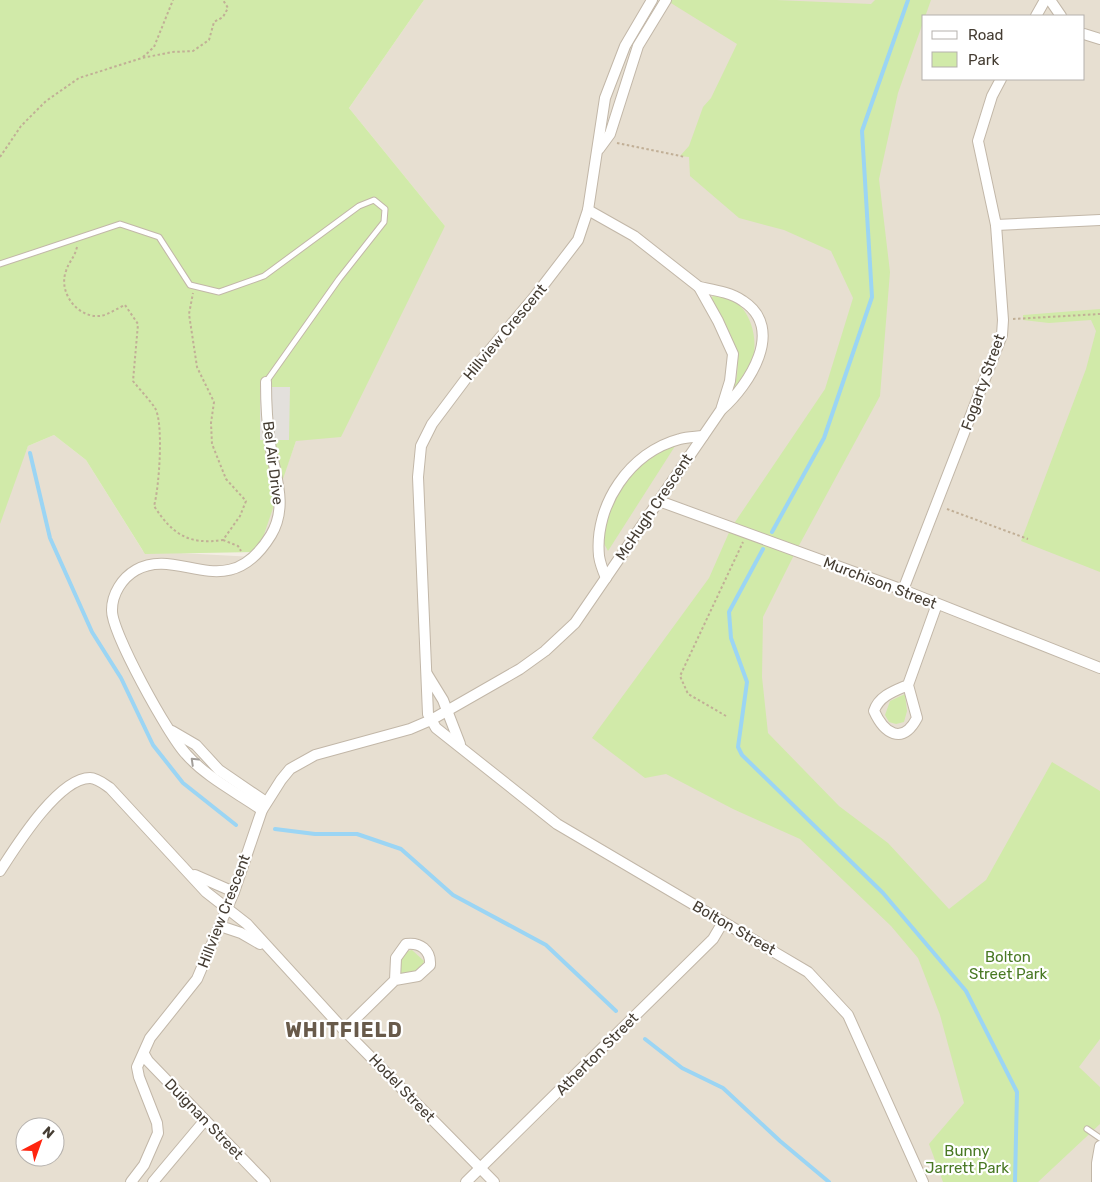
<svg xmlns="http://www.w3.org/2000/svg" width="1100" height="1182" font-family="Rubik,sans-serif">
<rect width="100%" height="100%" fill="#f3ede3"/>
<path fill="#e7dfd1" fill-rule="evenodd" d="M424,0H1100V1182H0V512L28,446L54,435L86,460L143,551L254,557L296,441L445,226L349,108ZM924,16H1084V79H924ZM25,1127H55V1157H25Z"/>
<g fill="#d1eaa9">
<path d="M0,0H424L349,108L445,226L341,437L296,441L258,552L145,554L86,460L54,435L28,446L0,524Z"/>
<path d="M666,0H776L871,4L875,0H931L898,93L879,179L890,272L880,396L796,551L763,617L762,677L768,733L839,806L888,843L949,909L986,880L1052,762L1100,791V1039L1079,1067L1100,1087V1124L1038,1182H943L929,1144L964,1103L940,1015L918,958L891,926L800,839L733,809L666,774L645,778L592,738L709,578L731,528L825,389L853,298L831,251L784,230L739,218L690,176L689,157L680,156L689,146L703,107L711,98L737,44Z"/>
<path d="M714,295C748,294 762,338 751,366C746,378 737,388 728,397C730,389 736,383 737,375C741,347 725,322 710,299Z"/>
<path d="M1100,309V572L1021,541L1086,369L1096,331L1091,320L1049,323L1023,320V315Z"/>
<path d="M677,443L608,551L602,540L607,512L629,475L660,449Z"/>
<path d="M905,694L907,711L904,722L896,724L889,722L885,715L890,701Z"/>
<path d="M412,950L424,961L421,969L416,973L399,975V961L404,952Z"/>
</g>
<path fill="#e3e0dc" d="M260,387H290L289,440H260Z"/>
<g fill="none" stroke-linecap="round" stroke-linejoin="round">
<g stroke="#9bd5f4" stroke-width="4">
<path d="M30,453L50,538L92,632L121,678L153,745L183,783L236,825"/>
<path d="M772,532L824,438L872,297L862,131L908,0"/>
<path d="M763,549L729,612L731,638L747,682L738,747L742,755L883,893L966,991L1017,1092L1015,1182"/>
<path d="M275,829L315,834H357L401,849L453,895L546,945L616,1011"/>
<path d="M645,1039L682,1068L723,1088L780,1141L829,1182"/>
</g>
<g stroke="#c2b7a8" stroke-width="7">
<g id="service">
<path d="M0,264L120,224L159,237L190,285L219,292L264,276L359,206L374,200L385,209L384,222L339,279L266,382"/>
<path d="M1087,1129L1100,1138"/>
</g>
</g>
<g stroke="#c2b7a8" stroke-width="12">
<g id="minor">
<path d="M652,0L625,46L605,98L588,210L578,240L535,296L468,376L432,424L421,446L418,477L428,714L436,728L557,824L808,972L848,1015L923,1182"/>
<path d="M1050,0L1061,16"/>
<path d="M1036,16L1045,0"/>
<path d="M1084,34L1100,39"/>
<path d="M599,149L610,134L638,46L666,0"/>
<path d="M996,225L1100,220"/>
<path d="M699,287C713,290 730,292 743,301C786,329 749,385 722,409"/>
<path d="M659,501L903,590L1100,668"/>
<path d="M606,578C603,571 600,563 599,556C594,505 630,452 680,439C687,437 695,437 703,436"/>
<path d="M903,590L1002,335L1003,320L996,225L978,141L992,96L1001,79"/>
<path d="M427,674L443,700L460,744"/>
<path d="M908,685C894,691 879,696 874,711C884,733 902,746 917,718L908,685L937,604"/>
<path d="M172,731L196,745L219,770L266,802"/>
<path d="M262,810C236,792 206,777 186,754C169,736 111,632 112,610C112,594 122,578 136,570C179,545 227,607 271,535C289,505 274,474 270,443C267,423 266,403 266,382"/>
<path d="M0,871C15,848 58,778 90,778C97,778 104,784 110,788L206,892L247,924L344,1030L494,1182"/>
<path d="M195,875L234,892"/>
<path d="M220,926L241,933L260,944"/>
<path d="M344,1030L395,980L396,958L406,944C420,942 431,950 430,965L418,976L395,980"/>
<path d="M144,1054L148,1061L265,1182"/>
<path d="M131,1182L144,1165L158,1133L157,1123L139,1077L137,1067L150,1038L197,979L234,892L262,810L281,780L290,769L315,755L410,729L431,720L520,669L545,651L575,623L721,410L730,381L733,354L718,321L699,287L634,236L588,210"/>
<path d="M153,1182L205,1120"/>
<path d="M466,1182L713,939L723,922"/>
<path d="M1097,1182V1163L1100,1146"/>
</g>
</g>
<g stroke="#c1af96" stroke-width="2" stroke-dasharray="2.5 2.5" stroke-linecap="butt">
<path d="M143,57L154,47L173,0"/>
<path d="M617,143L685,157"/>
<path d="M0,157L21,126L46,101L79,78L142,58L172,52L193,51L209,40L214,22L223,17L228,8L223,0"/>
<path d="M77,247C74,259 69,261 66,271C58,292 77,318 100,316C108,315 118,308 125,305L138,324L133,381C140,390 149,399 155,408C164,423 159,489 154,506C173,535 189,545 223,540L240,516L246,501L226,479L212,444L211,423L214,402L197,367L189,314L193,293"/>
<path d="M1013,319L1100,314"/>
<path d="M947,509L1028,539"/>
<path d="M223,540L238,546L241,551"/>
<path d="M726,716L688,694L680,676L743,542"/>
</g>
<use href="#service" stroke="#fff" stroke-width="5"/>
<use href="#minor" stroke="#fff" stroke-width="10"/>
</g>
<defs><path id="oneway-chevron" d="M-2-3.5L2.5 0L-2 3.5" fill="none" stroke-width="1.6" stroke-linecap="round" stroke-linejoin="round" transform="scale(1.25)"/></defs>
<use stroke="#a29e99" href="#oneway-chevron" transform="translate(194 761) rotate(-136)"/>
<g text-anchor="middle" stroke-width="4.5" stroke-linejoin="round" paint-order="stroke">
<g font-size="15" fill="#453d33" stroke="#fff">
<text transform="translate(505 332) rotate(-50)" y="5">Hillview Crescent</text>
<text transform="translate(983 382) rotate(-70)" y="5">Fogarty Street</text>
<text transform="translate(273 463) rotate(83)" y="5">Bel Air Drive</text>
<text transform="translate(654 507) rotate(-56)" y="5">McHugh Crescent</text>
<text transform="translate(880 583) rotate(21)" y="5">Murchison Street</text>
<text transform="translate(224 911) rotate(-69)" y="5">Hillview Crescent</text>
<text transform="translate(734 928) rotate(30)" y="5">Bolton Street</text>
<text transform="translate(597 1054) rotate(-45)" y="5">Atherton Street</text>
<text transform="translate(402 1088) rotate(46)" y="5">Hodel Street</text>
<text transform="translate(204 1119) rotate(46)" y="5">Duignan Street</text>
</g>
<g font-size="15" fill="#497924" stroke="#fff">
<text x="1008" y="962">Bolton<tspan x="1008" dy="17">Street Park</tspan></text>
<text x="967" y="1156">Bunny<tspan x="967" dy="17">Jarrett Park</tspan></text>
</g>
<g font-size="20" font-weight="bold" letter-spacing="1" fill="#685a4a" stroke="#fff">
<text x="344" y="1037">WHITFIELD</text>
</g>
</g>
<rect x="922" y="15" width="162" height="65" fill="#ffffff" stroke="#b5b1ad"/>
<rect x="932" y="31" width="25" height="8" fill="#ffffff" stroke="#b5b1ad"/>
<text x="968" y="40" font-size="15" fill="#453d33">Road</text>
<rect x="932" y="52" width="25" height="15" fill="#d1eaa9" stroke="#b5b1ad"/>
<text x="968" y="65" font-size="15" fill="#453d33">Park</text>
<g transform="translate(40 1142) rotate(41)"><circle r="24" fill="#ffffff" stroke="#b5b1ad"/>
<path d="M0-4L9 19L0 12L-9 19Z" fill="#ff240e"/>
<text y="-8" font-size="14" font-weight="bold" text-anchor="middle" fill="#453d33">N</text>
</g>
</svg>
